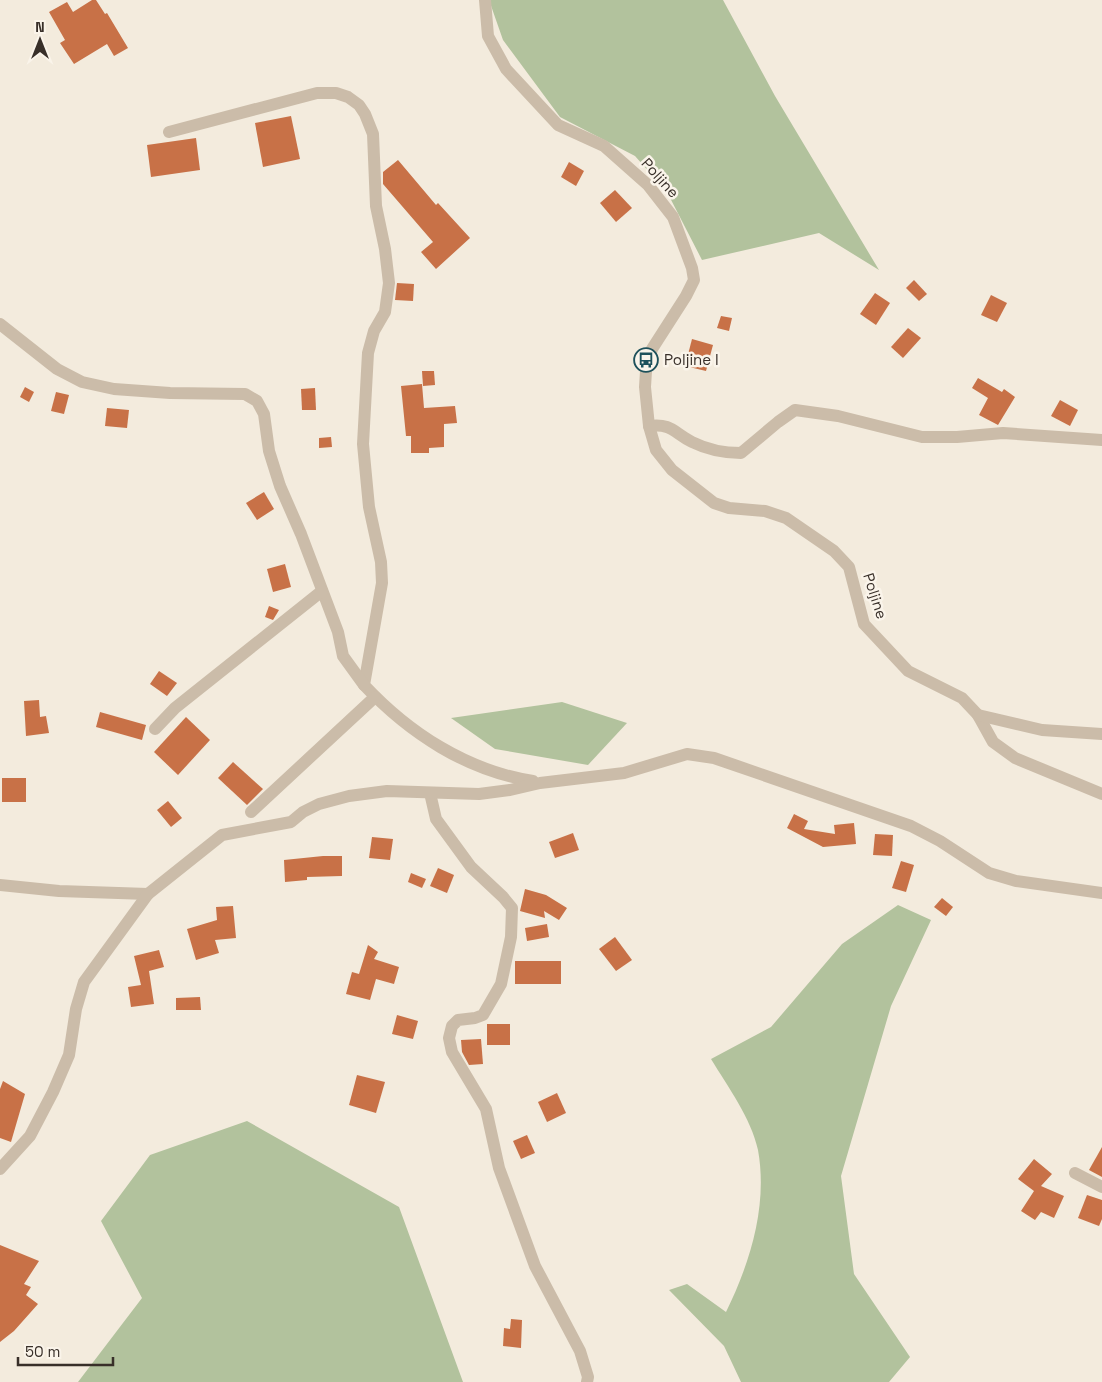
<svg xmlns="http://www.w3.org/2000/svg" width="1102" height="1382" font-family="'Space Grotesk',sans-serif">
<rect width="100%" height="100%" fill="#f3ebdd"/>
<g fill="#b2c29d">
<path d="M489,0H723L775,96L879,270L819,233L702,260L667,192L635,156L560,117L503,40Z"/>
<path d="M562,702L627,723L588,765L495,749L451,718Z"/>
<path d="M898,905L931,920L891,1006L841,1176L854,1274L910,1357L889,1382H741L724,1346L669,1290L687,1284L726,1312C750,1263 768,1206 758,1150C751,1118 728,1087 711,1059L771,1027L842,944Z"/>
<path d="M247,1121L399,1207L463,1382H78L142,1298L101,1221L150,1155Z"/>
</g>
<g fill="#c87147">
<path d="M92,0H96L105,14L107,13L128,48L114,56L107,44L74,64L60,43L65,40L49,12L67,2L73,12Z"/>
<path d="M291,116L300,159L263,167L255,123Z"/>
<path d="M196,138L200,170L151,177L147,145Z"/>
<path d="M398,160L436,205L438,203L470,238L436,269L421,252L433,242L383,184V172Z"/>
<path d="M569,162L584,171L576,186L561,177Z"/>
<path d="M615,190L632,208L616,222L600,203Z"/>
<path d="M914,280L927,294L919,301L906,288Z"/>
<path d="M397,283L414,284L413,301L395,300Z"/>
<path d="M875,293L890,303L876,325L860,314Z"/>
<path d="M991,295L1007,303L997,322L981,315Z"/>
<path d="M721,316L732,318L729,331L717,328Z"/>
<path d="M908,328L921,338L903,358L891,347Z"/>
<path d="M692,339L713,345L706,371L685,366Z"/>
<path d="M422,371H434L435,385L423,386Z"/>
<path d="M978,378L1002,392L1004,389L1015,397L998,425L979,415L988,398L972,388Z"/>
<path d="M422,384L424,408L455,406L457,423L444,424V447L429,448V453H411V436H406L401,386Z"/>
<path d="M25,387L34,392L29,402L20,397Z"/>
<path d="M315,388L316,410H302L301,389Z"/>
<path d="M56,392L69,395L64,414L51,411Z"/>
<path d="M1060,400L1078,410L1070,426L1051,416Z"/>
<path d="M107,408L129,410L127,428L105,426Z"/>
<path d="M331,437L332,447L319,448V438Z"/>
<path d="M264,492L274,509L257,520L246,503Z"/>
<path d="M285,564L291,587L273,592L267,569Z"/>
<path d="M269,606L279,610L273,620L265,617Z"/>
<path d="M159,671L177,683L167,696L150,684Z"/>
<path d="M39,700L40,717L46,716L49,733L26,736L24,701Z"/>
<path d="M100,712L146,725L142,740L96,727Z"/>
<path d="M186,717L210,740L178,775L154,752Z"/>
<path d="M233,762L263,789L247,805L218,778Z"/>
<rect x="2" y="778" width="24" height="24"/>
<path d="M168,801L182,818L171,827L157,810Z"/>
<path d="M794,814L808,821L804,829L835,834L834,825L854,823L856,844L823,847L787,828Z"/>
<path d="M573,833L579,850L555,858L549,842Z"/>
<path d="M875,834L893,835L892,856L873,855Z"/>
<path d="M372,837L393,839L390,860L369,858Z"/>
<path d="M323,856H342V876L307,877V880L285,882L284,860Z"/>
<path d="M901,861L914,865L906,892L892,888Z"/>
<path d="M438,868L454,875L447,893L430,886Z"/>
<path d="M411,873L426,879L422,888L408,882Z"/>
<path d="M525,889L546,895L567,908L559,920L544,911L545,918L520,911Z"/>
<path d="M942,898L953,907L946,916L934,907Z"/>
<path d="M233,906L236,938L215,940L219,953L196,960L187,929L217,920L216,907Z"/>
<path d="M547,924L549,937L527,941L525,928Z"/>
<path d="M615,937L632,960L616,971L599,949Z"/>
<path d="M368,945L378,952L374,959L399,967L394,984L376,979L370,1000L346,994L352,972L359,974Z"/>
<path d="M159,950L164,967L149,971L154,1004L131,1007L128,987L141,985L134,956Z"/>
<rect x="515" y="961" width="46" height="23"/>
<path d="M200,997L201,1010H176V998Z"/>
<path d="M397,1015L418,1021L413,1039L392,1034Z"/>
<rect x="487" y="1024" width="23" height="21"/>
<path d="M481,1039L483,1064L469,1065L462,1052L461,1040Z"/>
<path d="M357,1075L385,1082L376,1113L349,1105Z"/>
<path d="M3,1081L25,1094L11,1142L0,1138V1089Z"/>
<path d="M557,1093L566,1113L547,1122L538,1102Z"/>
<path d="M527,1135L535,1153L521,1159L513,1141Z"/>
<path d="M1102,1147V1177L1089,1170Z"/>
<path d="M1034,1159L1052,1174L1041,1186L1064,1196L1054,1218L1041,1212L1035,1220L1021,1211L1034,1191L1018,1179Z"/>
<path d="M1087,1195L1102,1200V1219L1099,1226L1078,1218Z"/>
<path d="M0,1245L39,1261L24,1284L31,1287L26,1295L38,1304L14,1331L0,1342Z"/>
<path d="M511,1319L522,1320L521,1348L503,1346L504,1328L510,1329Z"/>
</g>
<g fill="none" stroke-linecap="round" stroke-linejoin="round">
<g stroke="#cbbca9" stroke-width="12">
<path d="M485,0L488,36L506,69L558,125L604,146L648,185L673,217L692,268L694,280L686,296L652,349L646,371L645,387L649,426L656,450L672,470L714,503L729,508L765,511L786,518L834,551L849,567L864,624L908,671L962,698L978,715L993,742L1015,758L1102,794"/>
<path d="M169,132L317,93H336L348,97L359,105L365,114L373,134L376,206L385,249L389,283L385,312L374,331L368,353L363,444L369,507L381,562L382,583L364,685C409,733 467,771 533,781"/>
<path d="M0,324L57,369L82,382L114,389L170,393L245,394L257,401L264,414L269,451L280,486L301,534L338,632L343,656L364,685"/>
<path d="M649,426C672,423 674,433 692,442C708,450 724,453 741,453L778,422L795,410L838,416L922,437H957L1003,433L1102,440"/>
<path d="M978,715L1042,730L1102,734"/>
<path d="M155,729L175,708L322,591"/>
<path d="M430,793L436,819L471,867L503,897L512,908L511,937L501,984L483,1015L475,1018L458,1020L452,1026L449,1038L452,1052L486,1109L499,1168L535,1266L580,1351L588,1377L587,1382"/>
<path d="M251,812L375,697"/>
<path d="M0,885L59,891L148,894L222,835L291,822L303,812L319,804L349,796L387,791L479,794L510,790L540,783L624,773L687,754L714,758L911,826L940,841L989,873L1016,881L1102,893"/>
<path d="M0,1169L30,1136L53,1092L69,1055L76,1009L84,982L148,894"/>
<path d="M1075,1173L1102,1187"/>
</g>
</g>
<defs>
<g id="bus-ring" transform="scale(1.25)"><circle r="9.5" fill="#faf4ea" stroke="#1e515b" stroke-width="1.5"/><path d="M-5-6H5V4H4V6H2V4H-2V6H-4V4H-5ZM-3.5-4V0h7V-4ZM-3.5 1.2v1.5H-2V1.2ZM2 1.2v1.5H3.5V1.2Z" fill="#1e515b"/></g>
</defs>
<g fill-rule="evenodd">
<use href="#bus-ring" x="646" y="360"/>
</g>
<g text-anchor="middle" stroke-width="5" stroke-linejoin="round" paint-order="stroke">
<g font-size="15" fill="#382f29" stroke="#faf4ea">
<text transform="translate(660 178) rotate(48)" y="5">Poljine</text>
<text transform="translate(875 596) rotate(72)" y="5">Poljine</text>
</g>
<g font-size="15" fill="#382f29" stroke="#faf4ea" text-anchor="start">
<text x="664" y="365">Poljine I</text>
</g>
</g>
<g transform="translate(40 40)" stroke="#faf4ea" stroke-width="4" paint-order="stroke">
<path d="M0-4L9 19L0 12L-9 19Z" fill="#382f29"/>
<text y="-8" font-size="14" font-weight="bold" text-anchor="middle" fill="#382f29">N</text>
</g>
<path d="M18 1357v8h95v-8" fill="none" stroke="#382f29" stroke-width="2.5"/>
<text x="25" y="1357" font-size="15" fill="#382f29" stroke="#faf4ea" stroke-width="4" paint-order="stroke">50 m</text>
</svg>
